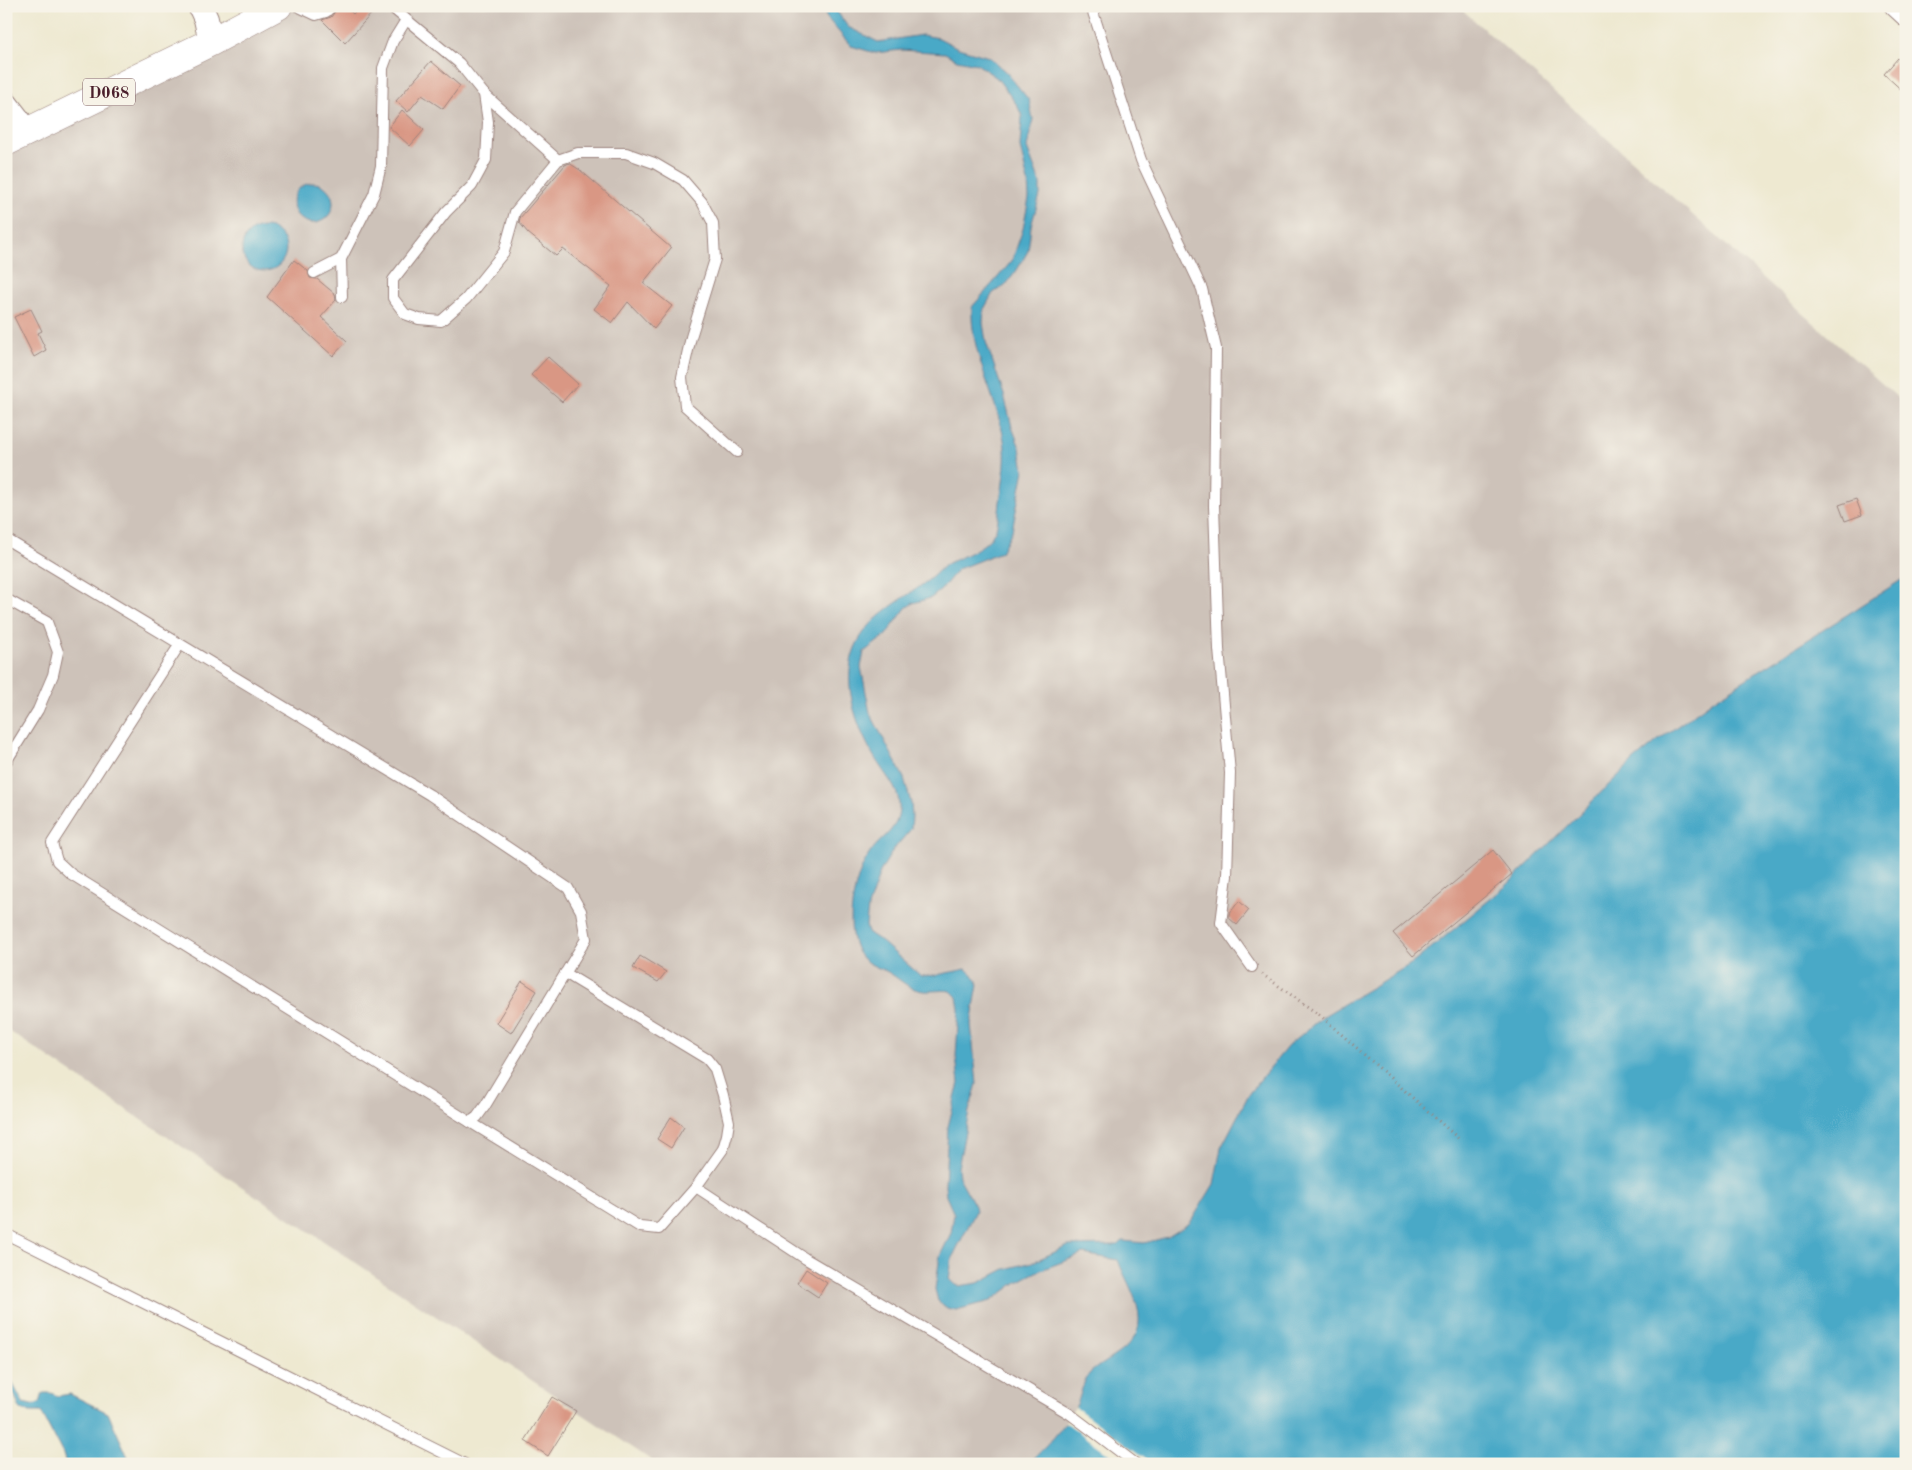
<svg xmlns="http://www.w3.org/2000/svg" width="1912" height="1470" font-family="'Old Standard TT',serif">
<rect width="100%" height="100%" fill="#f7f3e8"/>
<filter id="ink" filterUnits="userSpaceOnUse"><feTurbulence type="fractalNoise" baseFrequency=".02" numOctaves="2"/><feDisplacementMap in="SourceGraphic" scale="10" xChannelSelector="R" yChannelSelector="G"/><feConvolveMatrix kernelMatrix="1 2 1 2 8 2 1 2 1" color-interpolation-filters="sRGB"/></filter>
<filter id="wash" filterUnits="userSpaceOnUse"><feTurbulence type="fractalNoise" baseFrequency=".0096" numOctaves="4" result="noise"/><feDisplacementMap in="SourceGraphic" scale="20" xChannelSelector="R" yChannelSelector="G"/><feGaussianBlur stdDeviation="1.12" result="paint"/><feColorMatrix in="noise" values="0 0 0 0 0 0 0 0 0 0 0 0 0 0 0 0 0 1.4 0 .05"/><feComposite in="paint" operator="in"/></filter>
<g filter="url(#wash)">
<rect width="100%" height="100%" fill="#eee9d1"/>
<path fill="#cdc2b9" d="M290,6H1458L1906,405V577L1715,699L1661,738L1634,760L1505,887L1414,962L1322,1017L1221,1148L1214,1184L1190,1223L1168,1237L1144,1243L1123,1241L1117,1244V1260L1136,1300L1139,1323L1133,1338L1124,1349L1089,1374L1075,1407L1050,1444L1028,1464H657L6,1029V144Z"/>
<g fill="#48a9c7" stroke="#496479">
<path d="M821,6H833L848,27L878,42L922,35L939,38L958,48L989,57L1007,73L1029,100L1033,119L1027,148L1040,183V195L1031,226L1028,251L1017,270L1005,286L993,293L984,309L983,323L986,342L1004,395L1012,427L1020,448L1024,470L1012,531L1001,552L958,569L941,590L931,598L913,603L906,608L886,635L864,652L861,667L870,713L904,778L911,803L912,816L911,829L893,850L880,872L868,907L866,925L868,933L882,942L921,976L937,975L966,969L976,978L978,985L971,1024L977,1084L969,1111L958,1168L959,1177L975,1206L976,1211L952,1258L949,1279L954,1284L959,1286L978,1283L1005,1269L1033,1262L1068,1246L1118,1245L1123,1241L1144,1243L1168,1237L1190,1223L1214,1184L1221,1148L1250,1092L1288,1046L1322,1017L1414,962L1505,887L1634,760L1661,738L1715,699L1906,577V1464H1028C1046,1447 1062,1430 1075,1408C1081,1398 1082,1381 1090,1373C1106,1358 1138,1348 1139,1322C1140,1300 1125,1280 1118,1260L1083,1254L1036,1272L1017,1282L991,1301L956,1310L947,1308L938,1301L935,1289L940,1256L951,1233L954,1214L946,1196L945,1185L948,1127L959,1083L956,1056L959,1009L957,997L951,991C940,989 929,993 918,990C907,987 898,978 888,972C880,968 869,965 862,958C841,935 854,875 870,853C882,835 901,830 899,803C898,789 887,777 880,766C859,735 840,685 855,648C869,614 906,599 932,577C937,573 940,569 945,565C962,555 988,549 996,529C999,519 999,505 1001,495C1004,476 1007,458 1004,440C996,394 970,354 972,307L1012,261L1023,229L1029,198L1028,182L1020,147L1022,116L1017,105L997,78L977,64L957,60L945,53L901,50L875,53L851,46L827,18Z"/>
<circle cx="313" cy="203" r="20"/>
<circle cx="264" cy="249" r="22"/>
<path d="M6,1371L23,1403L32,1405L40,1403L43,1393H51L58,1396L70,1394L108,1413L128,1457V1464H66L63,1454L41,1412C15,1413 21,1408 12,1389C8,1381 6,1379 6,1371Z"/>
</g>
<path fill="#eee9d1" d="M1075,1407L1154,1464H1123L1065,1422Z"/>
<g id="blocks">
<g fill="#d99784">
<path d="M339,6H345L353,14L361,6H367L373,12L345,43L322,20L331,17Z"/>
<path d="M1898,58L1906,65V94L1884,74Z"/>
<path d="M431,61L460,86L443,109L422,95L408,112L396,101Z"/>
<path d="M402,110L424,130L410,146L389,127Z"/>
<path d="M569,163L580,170L671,248L643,283L672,306L654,329L628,302L612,323L594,309L611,286L563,249L556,256L528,233L519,222L520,218L565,165Z"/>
<path d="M294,260L308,271L310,278L317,279L335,294L336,300L321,317L347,341L333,356L267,297Z"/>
<path d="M31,309L42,331L38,333L46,350L34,357L14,317Z"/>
<path d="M548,357L578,384L562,402L531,375Z"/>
<path d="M1856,499L1862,515L1845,521L1839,505Z"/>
<path d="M1493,850L1512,874L1413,956L1393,933Z"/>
<path d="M1239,901L1249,910L1237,925L1229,918V914Z"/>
<path d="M640,956L666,972L658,982L633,968Z"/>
<path d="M522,981L537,991L511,1033L496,1023Z"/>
<path d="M671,1117L684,1127L671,1148L657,1139Z"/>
<path d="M806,1269L827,1283L818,1297L797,1283Z"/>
<path d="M552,1397L576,1411L548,1456L525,1441Z"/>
</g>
</g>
</g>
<g filter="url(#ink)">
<use href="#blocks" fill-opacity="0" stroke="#9c847e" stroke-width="1"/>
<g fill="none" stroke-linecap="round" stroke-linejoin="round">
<g stroke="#9c847e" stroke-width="12">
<g id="service">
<path d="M297,6L316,15L326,12L332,6"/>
<path d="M390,6L459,63L484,94L488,122L486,160L472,186L446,212L393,280V298L405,314L419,319L441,321L466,299L504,252L515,212L558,160L578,153H626L654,163L683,180L702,202L713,223L715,259L691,337L682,377L685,406L737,452"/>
<path d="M1091,6L1141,160L1202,289L1216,348L1214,506L1219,649L1230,773L1227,876L1221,923L1252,967"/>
<path d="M484,94L558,160"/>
<path d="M341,259L342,297"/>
<path d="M314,273L341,259L374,194L381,166L383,68L393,41L406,20"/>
<path d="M6,539L430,795L568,888L581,911L586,939L485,1106L477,1117L470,1122L71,874L57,861L52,843L180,644"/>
<path d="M6,599L47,622L58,652L53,675L38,710L6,762"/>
<path d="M470,1122L640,1227L659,1229L696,1187L723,1149L727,1135L729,1122L723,1095L715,1069L707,1059L565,973"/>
<path d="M696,1187L806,1259L1070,1414L1136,1464"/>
<path d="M6,1234L465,1464"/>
</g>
</g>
<g stroke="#9c847e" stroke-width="21">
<g id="minor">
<path d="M1894,6L1906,17"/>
<path d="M6,100L30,131"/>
</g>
</g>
<g stroke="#9c847e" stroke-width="26">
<path id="tertiary" d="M200,6L206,19L211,42"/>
</g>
<g stroke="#9c847e" stroke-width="29">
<path id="primary" d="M6,142L211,42L278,6"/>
</g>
<path stroke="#9c847e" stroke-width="3" stroke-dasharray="1 4" stroke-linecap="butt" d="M1262,974L1322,1017L1460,1140"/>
<use href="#service" stroke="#fff" stroke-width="10"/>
<use href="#minor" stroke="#fff" stroke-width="19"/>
<use href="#tertiary" stroke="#fff" stroke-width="24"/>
<use href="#primary" stroke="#fff" stroke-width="28"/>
</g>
</g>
<g text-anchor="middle" stroke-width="4" stroke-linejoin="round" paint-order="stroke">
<rect fill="#f7f3e8" stroke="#7e5f64" stroke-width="1" x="83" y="78.5" width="52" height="27" rx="4"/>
<g font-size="16" font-weight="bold" fill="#4a1f2b">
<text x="109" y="98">D068</text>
</g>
</g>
<rect width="1912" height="1470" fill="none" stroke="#f7f3e8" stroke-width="25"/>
</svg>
